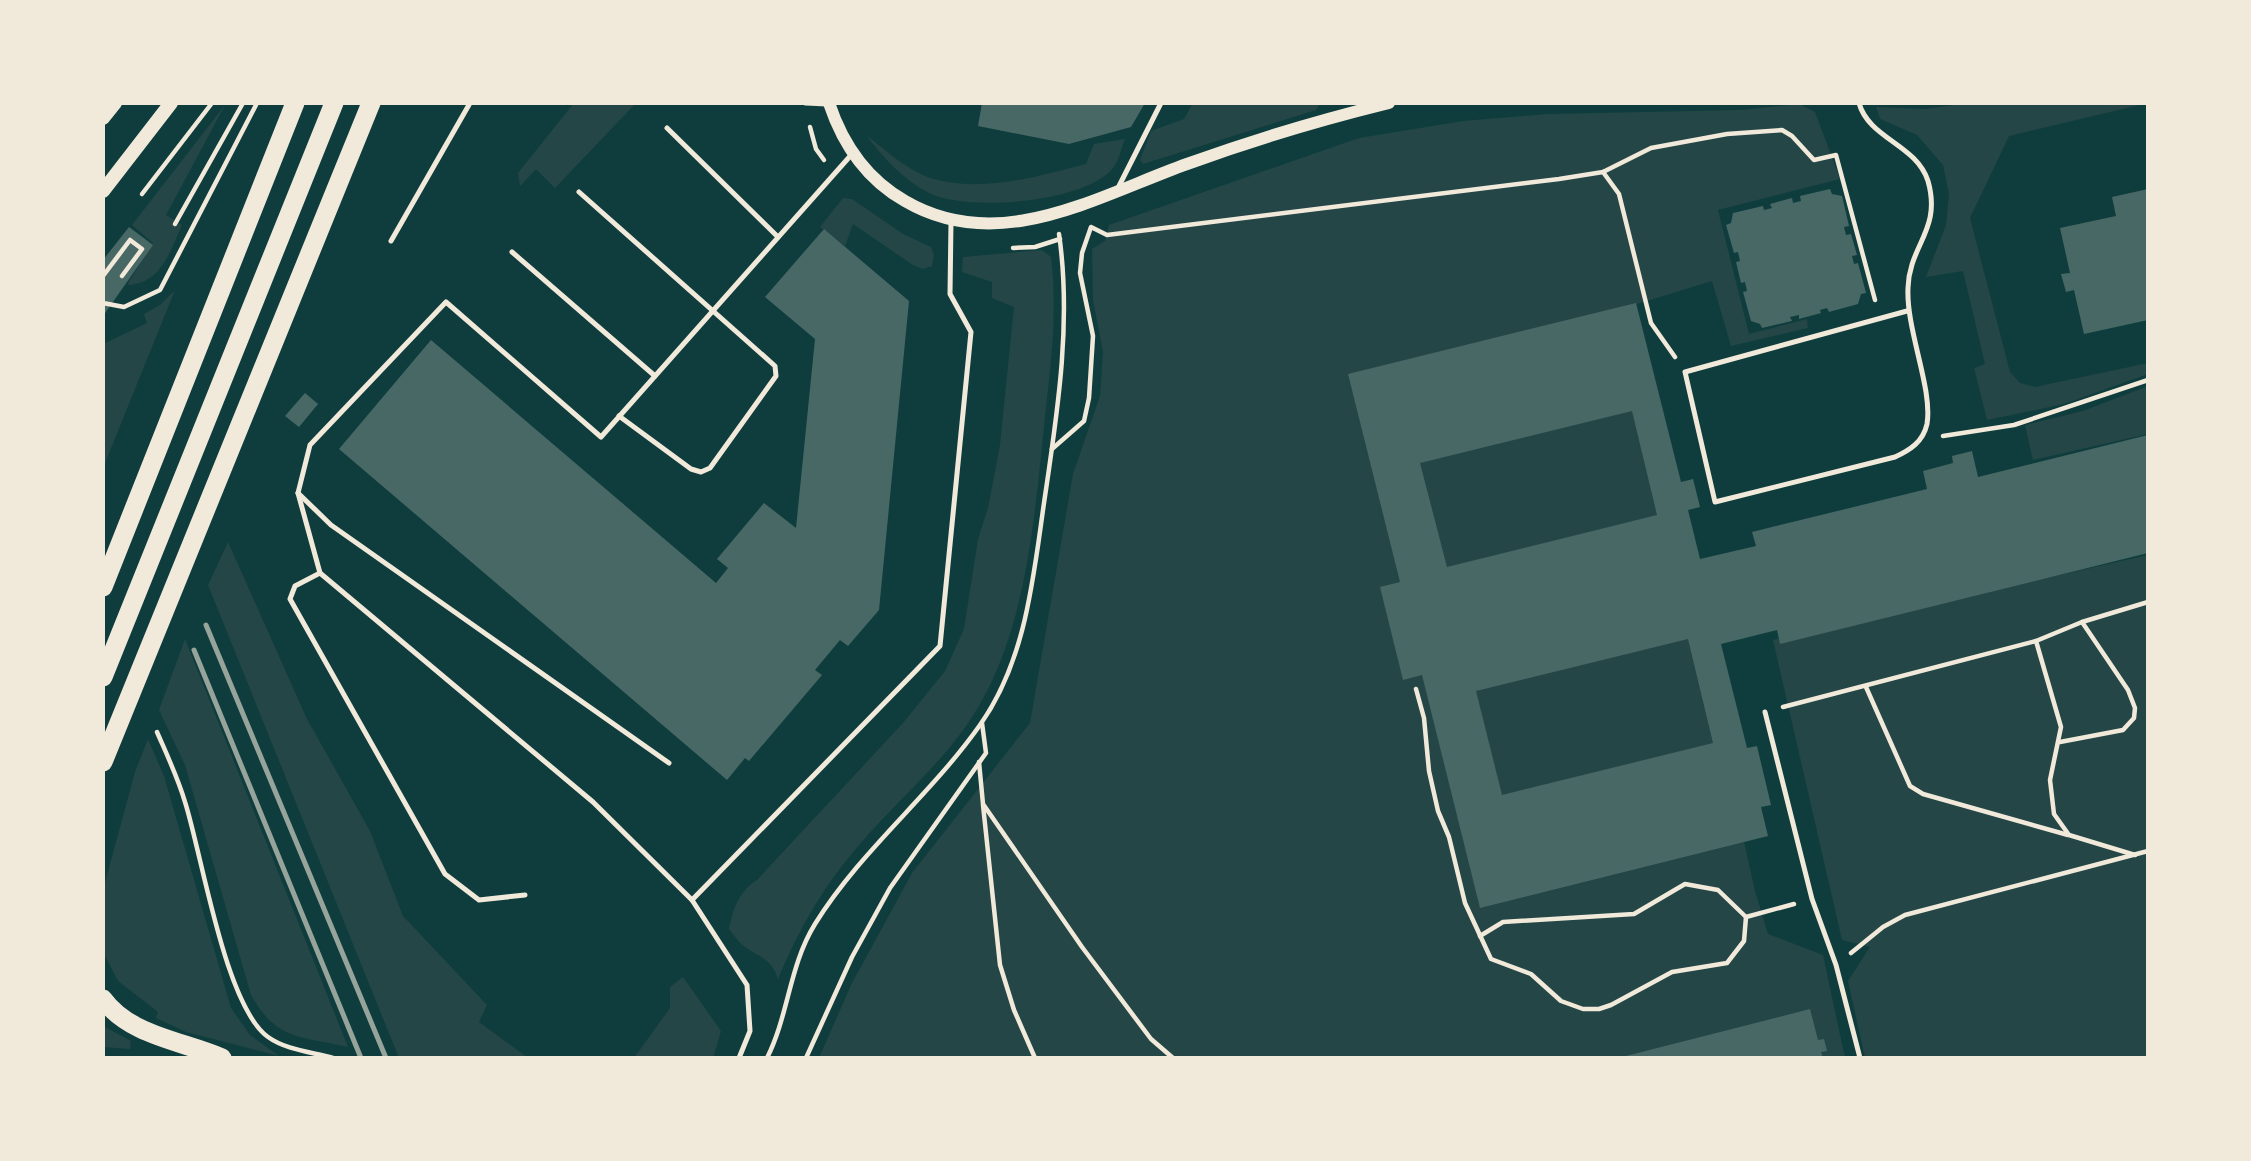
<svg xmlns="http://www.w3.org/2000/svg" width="2251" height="1161" font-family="Commissioner,sans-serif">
<rect width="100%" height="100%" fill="#0f3d3e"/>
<g fill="#244646">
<path d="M574,103H636L555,188L536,169L520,186L518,173Z"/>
<path d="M1193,103H1320L1316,110L1143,164L1140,160L1151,131L1184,119Z"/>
<path d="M1970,103H2148L2009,136L1970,218L2010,372L2020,383L2035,387L2148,363V374L2064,404L1987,420L1974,368L1985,364L1963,271L1926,277L1946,225L1949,194L1943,165L1917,135L1880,119L1876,107L1924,109Z"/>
<path d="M1799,104L1815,112L1840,179L1718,210L1749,334L1807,319L1808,328L1731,346L1712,281L1624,308L1755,891L1768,934L1823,955L1845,1058H819L851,985L912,873L1030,723L1073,474L1100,396L1103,352L1093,300L1092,249L1105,241L1109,225L1359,138L1463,121L1549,114L1740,110Z"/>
<path d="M225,105L166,215L182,225C170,252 161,284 127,285L153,243L132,225Z"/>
<path d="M866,135C888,152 911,174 938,180C987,192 1039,176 1086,164L1094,144L1125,139C1121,148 1119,161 1113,168C1085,203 967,212 929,193C902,179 884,158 866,135Z"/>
<path d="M843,198L852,199L903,234L931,247L934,255L932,266L923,269L913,265L853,224L845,246L820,227Z"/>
<path d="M1042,250L1051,257C1058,315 1050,369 1044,426C1034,523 1025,644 966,726C936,769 894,804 860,844C824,885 799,929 778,979C772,959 761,958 745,947C739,943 734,935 729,929C733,909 739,891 757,880L903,723L945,671L964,629L978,539L988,508L1000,445L1014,307L992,298V282L962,272L963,257Z"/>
<path d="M175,290L103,468V344L147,323L144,314L160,305Z"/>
<path d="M2148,386V434L2033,460L2025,425L2083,411Z"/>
<path d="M228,542L307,719L370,831L403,916L487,1005L479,1022L528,1058H399L208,585Z"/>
<path d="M2148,555V1058H1865L1848,981L1870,947L1842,940L1773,640Z"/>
<path d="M185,639L348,1047C300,1036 277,1041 251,995L185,765L159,710Z"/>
<path d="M148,739L164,776L231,1008L250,1035L279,1056L186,1032L156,1018L158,1012L118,981L103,952V890L135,772Z"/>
<path d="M683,977L721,1031L713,1058H634L670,1008V987Z"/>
<path d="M103,1026L131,1041L130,1049L103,1047Z"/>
</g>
<g fill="#486865" fill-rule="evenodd">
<path d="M982,103H1145L1131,127L1069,144L978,126Z"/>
<path d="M1830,189L1832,194L1842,196L1849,226L1844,227L1846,235L1851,234L1857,255L1852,256L1854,264L1858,263L1866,293L1861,294L1858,304L1829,312L1827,308L1820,310L1821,313L1799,319V315L1790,317L1792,321L1762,328L1760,324L1751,321L1743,292L1747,291L1745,282L1741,283L1736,262L1740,261L1738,252L1734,253L1726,225L1731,223L1733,213L1763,206L1764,210L1772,208L1770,204L1792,198L1793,203L1801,201L1800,196Z"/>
<path d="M2148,189V320L2084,334L2074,290L2066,292L2061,274L2070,273L2060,228L2116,216L2112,197Z"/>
<path d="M129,227L153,245L103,316V260Z"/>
<path d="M824,229L909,301L879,610L848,646L840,640L815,670L822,675L749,761L745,758L727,780L339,449L431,340L716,583L728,568L717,559L764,503L796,528L815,339L765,297Z"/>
<path d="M1636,303L1681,482L1693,479L1700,507L1688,510L1700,559L1756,546L1752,532L1927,489L1923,471L1953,463L1952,456L1972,451L1978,477L2148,435V553L1780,644L1777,630L1721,644L1747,748L1757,746L1771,805L1761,807L1768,836L1480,908L1422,675L1403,680L1380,587L1400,582L1348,374ZM1632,411L1657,515L1447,567L1420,463ZM1688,639L1713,743L1502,795L1476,691Z"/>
<path d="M305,393L318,404L299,427L285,416Z"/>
<path d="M1810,1009L1818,1040L1824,1039L1827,1051L1821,1052L1823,1058H1618Z"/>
</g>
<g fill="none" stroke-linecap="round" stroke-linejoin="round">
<g stroke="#f1e9da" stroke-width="4.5">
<path d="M810,127L816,149L824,160"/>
<path d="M1603,172L1619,194L1651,323L1675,357"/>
<path d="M142,194L212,103"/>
<path d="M175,224L243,103"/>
<path d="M1013,248L1035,247L1060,239"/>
<path d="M103,276L130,240L142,249L122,276"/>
<path d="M103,303L124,307L160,290L257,103"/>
<path d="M1943,436L2014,425L2148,380"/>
<path d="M1052,449L1084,421L1089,398L1093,336L1080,273L1082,253L1091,227L1107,235L1559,179L1603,172L1651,148L1727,134L1782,130L1792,136L1814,160L1836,155L1875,300"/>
<path d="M2036,641L2082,622L2148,602"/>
<path d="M1866,687L1910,786L1923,794L2068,835"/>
<path d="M1416,689L1424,718L1429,771L1438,811L1449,837L1465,903L1491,959L1531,974L1561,1001L1583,1009H1599L1611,1005L1672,972L1727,963L1744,941L1746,917"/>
<path d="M1783,707L2036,641L2061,727L2050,780L2054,814L2069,835L2135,855"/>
<path d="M157,732C167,755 178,778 185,802C202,855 225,1006 268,1037C286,1050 312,1052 333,1058"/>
<path d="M2060,742L2123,730L2134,718L2135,708L2128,690L2082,622"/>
<path d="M979,762L983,804L1082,947L1151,1039L1173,1058"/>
<path d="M983,805L1000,965L1014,1010L1035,1058"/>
<path d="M1480,936L1503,922L1634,914L1685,884L1718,890L1746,917L1794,904"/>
<path d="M1851,953L1883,927L1905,915L2148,851"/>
<path d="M767,1058C789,1014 789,966 815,924C861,850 930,796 980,725C1026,660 1033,579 1044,503C1057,415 1072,323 1059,234"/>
<path d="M806,1058L852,957L890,888L986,753L982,723"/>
</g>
<g stroke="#f1e9da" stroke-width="5">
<path d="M806,103L827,104"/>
<path d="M1859,103C1869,139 1916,144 1928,181C1942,230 1909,245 1908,288C1906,330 1933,389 1927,424C1923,442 1910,450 1895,457L1715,502L1685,372L1907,311"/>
<path d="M667,128L778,237"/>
<path d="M1118,188L1161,103"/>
<path d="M579,192L775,366L776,376L710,468L701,472L691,469L619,416"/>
<path d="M391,241L470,103"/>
<path d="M512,252L655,376"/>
<path d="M298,493L331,525L669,763"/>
<path d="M320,573L295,586L290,599L445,874L479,900L525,895"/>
<path d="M1765,712L1812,899L1836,965L1860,1058"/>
<path d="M692,900L593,802L320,573L298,493L310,445L446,302L601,437L852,154"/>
<path d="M739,1058L750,1031L747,985L692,900L940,646L971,332L950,294L951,222"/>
</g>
<path stroke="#f1e9da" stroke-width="12" d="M829,103C843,145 866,179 905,201C999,256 1095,197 1187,164C1253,140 1320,120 1389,103"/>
<g stroke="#f1e9da" stroke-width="14">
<path d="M103,118L115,103"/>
<path d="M103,191L171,103"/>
</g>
<g stroke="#f1e9da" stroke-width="19">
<path d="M103,587L295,103"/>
<path d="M103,677L334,103"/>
<path d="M103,762L371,103"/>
<path d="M103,999C130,1036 183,1041 222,1058"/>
</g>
<g stroke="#97a49c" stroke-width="5">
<path d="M206,625L386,1058"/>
<path d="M194,650L361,1058"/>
</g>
</g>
<rect width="2251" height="1161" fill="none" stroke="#f1e9da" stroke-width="210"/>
</svg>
